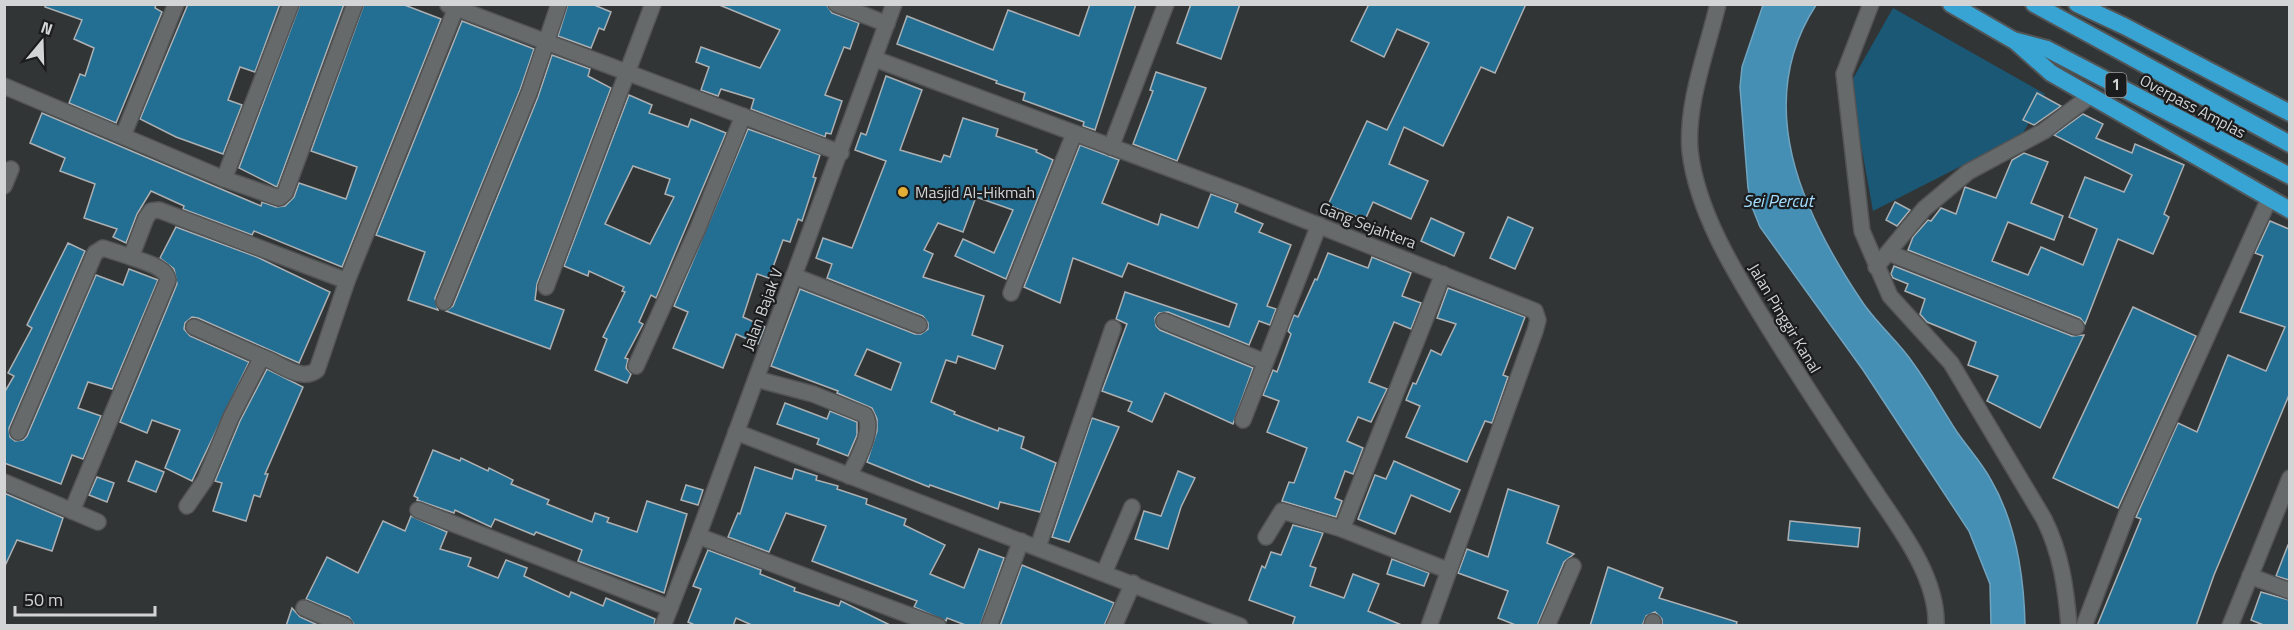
<svg xmlns="http://www.w3.org/2000/svg" width="2294" height="630" font-family="'Titillium Web',sans-serif">
<rect width="100%" height="100%" fill="#323536"/>
<path fill="#1a5876" d="M1893,8L2045,94L2022,135L1873,211L1850,84Z"/>
<path fill="#458eb4" stroke="#70a3be" stroke-width="1.5" d="M1763,5H1816C1752,104 1802,212 1861,300C1875,322 1898,341 1913,363C1929,385 1942,409 1957,432C1968,448 1982,463 1991,480C2016,523 2024,577 2025,625H1991L1990,584L1969,531L1863,370L1760,227L1752,207L1748,188L1740,87L1742,67Z"/>
<g fill="#236f94" stroke="#adb0b2" stroke-width="1.5" fill-rule="evenodd">
<path d="M45,4H156L155,8L162,12L116,123L69,103L80,74L85,76L94,48L74,39L82,20L45,7Z"/>
<path d="M188,4H280L255,72L240,67L228,100L242,105L223,154L176,137L140,119Z"/>
<path d="M300,4H344L277,187L239,168Z"/>
<path d="M364,4H402L441,19L342,267L254,231L252,235L183,209L184,206L151,191L137,214L126,243L113,237L117,229L84,218L95,184L60,171L65,158L30,143L42,113L261,206L262,202L276,207L285,206L294,197L299,183L346,199L357,167L311,151Z"/>
<path d="M568,4H592L611,12L604,30L599,28L591,48L558,36Z"/>
<path d="M717,4H826L832,13L859,23L850,49L844,47L825,95L842,101L831,134L826,133L825,137L751,109L754,99L721,89L718,96L701,90L709,67L696,62L701,47L760,68L780,30Z"/>
<path d="M1090,4H1136L1095,130L1083,126L1084,122L1023,100L1025,93L996,83L997,81L897,44L907,16L993,50L1008,10L1079,36Z"/>
<path d="M1191,4H1240L1221,59L1177,43Z"/>
<path d="M1369,4H1526L1495,73L1481,67L1443,146L1404,127L1389,164L1428,181L1411,219L1373,202L1365,220L1328,205L1367,121L1387,130L1429,43L1397,29L1384,57L1351,41Z"/>
<path d="M462,21L534,49L520,90L435,298L438,310L408,300L425,252L376,235Z"/>
<path d="M552,55L590,69L588,76L611,88L537,284L535,300L564,310L550,349L446,311L453,306L538,97Z"/>
<path d="M1156,72L1206,88L1177,161L1133,144L1153,91L1150,90Z"/>
<path d="M886,76L922,90L900,150L941,162L944,155L950,157L963,118L998,129L996,136L1037,150L1036,152L1053,160L1006,279L955,256L963,239L994,253L1013,210L976,197L963,232L938,223L924,250L933,254L923,277L984,296L972,335L1003,346L995,369L958,356L956,363L946,360L931,402L955,412L954,414L998,431L999,428L1024,437L1021,448L1056,463L1040,512L1000,502L998,509L930,485L929,487L867,462L877,431V419L872,408L837,393L838,391L771,366L800,289L915,334H921L928,329V323L923,316L827,278L832,264L816,258L823,238L852,248L886,161L855,150L861,133L866,135ZM867,349L901,363L891,390L855,375Z"/>
<path d="M2037,93L2061,106L2034,125L2023,120Z"/>
<path d="M629,95L652,105L649,113L688,127L691,119L726,133L656,298L651,295L639,322L643,324L625,358L628,359L626,368L631,374L627,383L595,370L607,339L603,337L625,292L622,291L624,287L589,271L588,276L564,266ZM633,166L670,179L665,194L674,197L650,244L605,224Z"/>
<path d="M2083,114L2103,124L2096,138L2132,153L2135,144L2184,165L2164,214L2169,217L2153,254L2118,239L2085,324L2080,318L1908,250L1913,237L1928,220L1931,221L1941,208L1956,214L1965,187L1996,198L2012,160L2024,153L2048,162L2031,203L2063,216L2054,240L2008,222L1992,261L2028,275L2041,247L2083,265L2097,229L2069,217L2085,177L2124,192L2132,175L2054,135Z"/>
<path d="M748,129L820,155L813,177L816,178L802,221L798,219L790,242L783,240L769,278L757,274L743,317L765,327L758,344L736,334L723,368L673,348L688,312L674,306Z"/>
<path d="M1080,145L1119,160L1102,203L1158,225L1161,214L1198,228L1211,194L1238,204L1235,212L1263,224L1259,232L1291,245L1267,306L1276,309L1270,325L1259,321L1249,345L1168,312L1159,313L1155,318L1156,326L1160,330L1253,368L1233,424L1165,393L1152,422L1128,411L1132,402L1102,391L1127,324L1116,319L1125,292L1229,327L1237,304L1128,263L1122,277L1073,258L1060,303L1024,287Z"/>
<path d="M1895,202L1910,210L1897,226L1886,220Z"/>
<path d="M1508,217L1533,228L1515,269L1490,258Z"/>
<path d="M1431,218L1464,233L1454,256L1421,241Z"/>
<path d="M2270,221L2289,229V395L2214,575L2196,626H2097L2141,519L2136,517L2178,423L2197,432L2228,355L2266,371L2285,327L2240,312L2263,256L2255,253Z"/>
<path d="M176,227L257,257L330,292L299,363L198,318L192,317L185,323L184,329L190,336L249,362L192,481L165,468L180,430L152,420L147,433L120,422L177,284L174,269L160,258Z"/>
<path d="M68,243L85,251L9,428L10,437L15,441L23,440L27,436L96,275L123,285L129,269L158,280L112,389L88,382L78,408L101,416L83,459L72,455L61,484L4,463V393L14,376L8,373L32,328L27,325Z"/>
<path d="M1328,253L1368,268L1372,257L1411,273L1402,296L1421,303L1411,329L1394,322L1369,382L1387,389L1371,422L1358,417L1347,441L1363,448L1353,474L1345,471L1335,498L1342,501L1336,517L1282,501L1289,482L1294,483L1307,448L1267,432L1279,401L1263,395L1273,370L1277,372L1291,334L1288,331L1294,315L1298,317L1315,279L1317,280Z"/>
<path d="M1894,266L2072,336L2084,335L2040,428L1987,401L1998,376L1968,365L1976,342L1927,322L1920,314L1925,299L1905,291L1908,284L1893,278L1891,274Z"/>
<path d="M1448,288L1525,317L1503,375L1508,377L1492,423L1485,421L1467,462L1406,437L1420,406L1406,400L1413,383L1416,384L1431,350L1441,355L1456,324L1437,318Z"/>
<path d="M2133,307L2196,336L2118,508L2053,478Z"/>
<path d="M267,369L303,387L265,474H268L260,497L254,495L246,521L213,511L222,483L215,481L240,421Z"/>
<path d="M785,403L827,419L830,411L857,422V435L848,456L817,444L819,439L777,424Z"/>
<path d="M1092,418L1119,427L1069,542L1052,537Z"/>
<path d="M433,450L460,461L461,458L488,471L489,468L513,480L511,484L549,500L547,504L592,522L595,513L609,518L607,522L637,532L647,501L687,514L664,593L578,561L582,550L536,532L534,535L495,519L491,527L455,510L454,513L417,500L418,498L414,496Z"/>
<path d="M136,461L164,472L156,492L128,481Z"/>
<path d="M1394,461L1460,490L1450,512L1411,495L1395,534L1358,519L1375,475L1386,479Z"/>
<path d="M755,467L792,479L795,469L817,476L816,480L838,486L837,489L867,499L866,504L906,519L904,525L945,545L930,574L964,588L979,549L1004,558L980,626H968L947,618L946,621L914,607L917,601L812,561L826,526L786,513L769,552L728,537L738,513L740,514Z"/>
<path d="M1178,471L1195,478L1181,507L1168,549L1135,539L1144,511L1161,516Z"/>
<path d="M97,477L114,483L107,502L89,495Z"/>
<path d="M686,485L703,490L698,505L681,500Z"/>
<path d="M1508,489L1559,506L1547,543L1574,554L1564,562L1537,626H1518L1498,618L1508,591L1458,573L1467,549L1488,557Z"/>
<path d="M4,493L63,518L52,551L17,540L4,568Z"/>
<path d="M411,516L447,532L440,549L471,558L468,566L498,578L506,560L527,568L524,576L569,597L571,592L603,606L606,598L655,619L654,626H355L349,617L306,599L327,557L358,573L383,521L405,531Z"/>
<path d="M1790,521L1860,528L1858,547L1788,540Z"/>
<path d="M1293,525L1323,533L1310,566L1316,568L1310,586L1344,598L1353,574L1379,584L1368,611L1404,626H1292L1295,617L1249,600L1262,566L1265,568L1271,552L1281,555Z"/>
<path d="M2288,545H2289V580L2276,576Z"/>
<path d="M708,550L761,570L760,574L795,588L794,591L839,606L841,601L892,626H754L736,618L733,626H697L688,622L701,589L693,586Z"/>
<path d="M1392,559L1429,573L1424,586L1387,574Z"/>
<path d="M1022,565L1114,603L1104,626H1000Z"/>
<path d="M1608,567L1663,588L1659,598L1737,622L1736,626H1662V619L1655,612L1646,616L1642,626H1590Z"/>
<path d="M2261,592L2289,600V626H2266L2251,620Z"/>
<path d="M292,608L300,617L320,626H286Z"/>
</g>
<g fill="none" stroke-linecap="round" stroke-linejoin="round">
<g stroke="#525455" stroke-width="18">
<g id="minor">
<path d="M836,4L887,24"/>
<path d="M1718,4C1707,51 1686,103 1690,151C1697,213 1737,276 1769,328C1805,386 1842,442 1880,499C1904,534 1938,581 1936,626"/>
<path d="M1871,4L1844,74L1862,231L1890,296L1951,363L2044,519C2061,553 2066,588 2069,626"/>
<path d="M448,5L841,153"/>
<path d="M875,59L1244,196L1535,311L1538,320L1535,331L1429,626"/>
<path d="M4,86L224,179L279,198L285,193L355,4"/>
<path d="M123,136L176,4"/>
<path d="M1111,147L1166,4"/>
<path d="M224,179L291,4"/>
<path d="M4,186L11,169"/>
<path d="M1889,253L2076,327"/>
<path d="M1876,267L1924,209L1968,172L2044,131L2090,96"/>
<path d="M1443,274L1342,529L1447,570"/>
<path d="M794,276L919,325"/>
<path d="M546,287L653,4"/>
<path d="M1011,293L1074,134"/>
<path d="M444,302L529,93L559,4"/>
<path d="M1164,321L1265,362"/>
<path d="M194,327L262,357"/>
<path d="M636,366L698,228L743,116"/>
<path d="M756,379L813,394L865,415C875,431 856,461 849,476"/>
<path d="M1243,420L1319,225"/>
<path d="M18,432L95,253L103,248L131,257L146,218L151,211L159,210L347,281"/>
<path d="M736,432L1240,626"/>
<path d="M4,482L98,522"/>
<path d="M187,506L205,480L231,417L262,357C279,362 300,383 317,370L347,281L456,8"/>
<path d="M418,510L670,608"/>
<path d="M72,511L168,280C166,266 143,262 131,257"/>
<path d="M698,536L938,626"/>
<path d="M1266,537L1282,511L1342,529"/>
<path d="M1038,547L1113,328"/>
<path d="M1104,573L1132,507"/>
<path d="M2250,576L2290,591"/>
<path d="M304,608L345,626"/>
<path d="M989,626L1021,541"/>
<path d="M1114,626L1133,583"/>
<path d="M1547,626L1573,566"/>
<path d="M1652,626L1653,622"/>
<path d="M2084,626L2127,513L2269,199"/>
<path d="M2230,626L2290,478"/>
</g>
</g>
<g stroke="#525455" stroke-width="18">
<path id="tertiary" d="M663,626L698,536L894,4"/>
</g>
<g stroke="#525455" stroke-width="20">
<g id="trunk">
<path d="M1951,4L2013,40L2047,49L2290,176"/>
<path d="M2034,4L2290,144"/>
<path d="M2077,4L2124,26L2290,113"/>
<path d="M2016,42L2051,73L2290,210"/>
</g>
</g>
<use href="#minor" stroke="#676a6b" stroke-width="15"/>
<use href="#tertiary" stroke="#676a6b" stroke-width="15"/>
<use href="#trunk" stroke="#38a4d4" stroke-width="16"/>
</g>
<circle fill="#e3ae35" stroke="#1b1c1d" stroke-width="2" cx="903" cy="192" r="6"/>
<g text-anchor="middle" stroke-width="4.5" stroke-linejoin="round" paint-order="stroke">
<rect fill="#1b1c1d" stroke="#9c9d9e" stroke-width="1.5" x="2105.5" y="73" width="21" height="24" rx="4.5"/>
<g font-size="15" font-weight="bold" fill="#d3d4d5">
<text x="2116" y="90">1</text>
</g>
<g font-size="16" fill="#d3d4d5" stroke="#1b1c1d">
<text transform="translate(2193 106) rotate(28)" y="6">Overpass Amplas</text>
<text transform="translate(1368 225) rotate(21)" y="6">Gang Sejahtera</text>
<text transform="translate(762 309) rotate(-69)" y="6">Jalan Bajak V</text>
<text transform="translate(1785 318) rotate(59)" y="6">Jalan Pinggir Kanal</text>
</g>
<g font-size="16" fill="#d3d4d5" stroke="#1b1c1d" text-anchor="start">
<text x="915" y="198">Masjid Al-Hikmah</text>
</g>
<g font-size="18" font-style="italic" fill="#a4ddfd" stroke="#1b1c1d">
<text x="1778" y="207">Sei Percut</text>
</g>
</g>
<rect width="2294" height="630" fill="none" stroke="#d3d4d5" stroke-width="12"/>
<g transform="translate(42 42) rotate(19)" stroke="#1b1c1d" stroke-width="4.5" paint-order="stroke">
<path d="M0-4.5L10 22L0 15L-10 22Z" fill="#d3d4d5"/>
<text y="-9" font-size="16" font-weight="bold" text-anchor="middle" fill="#d3d4d5">N</text>
</g>
<path d="M15 606v9h140v-9" fill="none" stroke="#d3d4d5" stroke-width="3"/>
<text x="24" y="606" font-size="18" fill="#d3d4d5" stroke="#1b1c1d" stroke-width="4.5" paint-order="stroke">50 m</text>
</svg>
